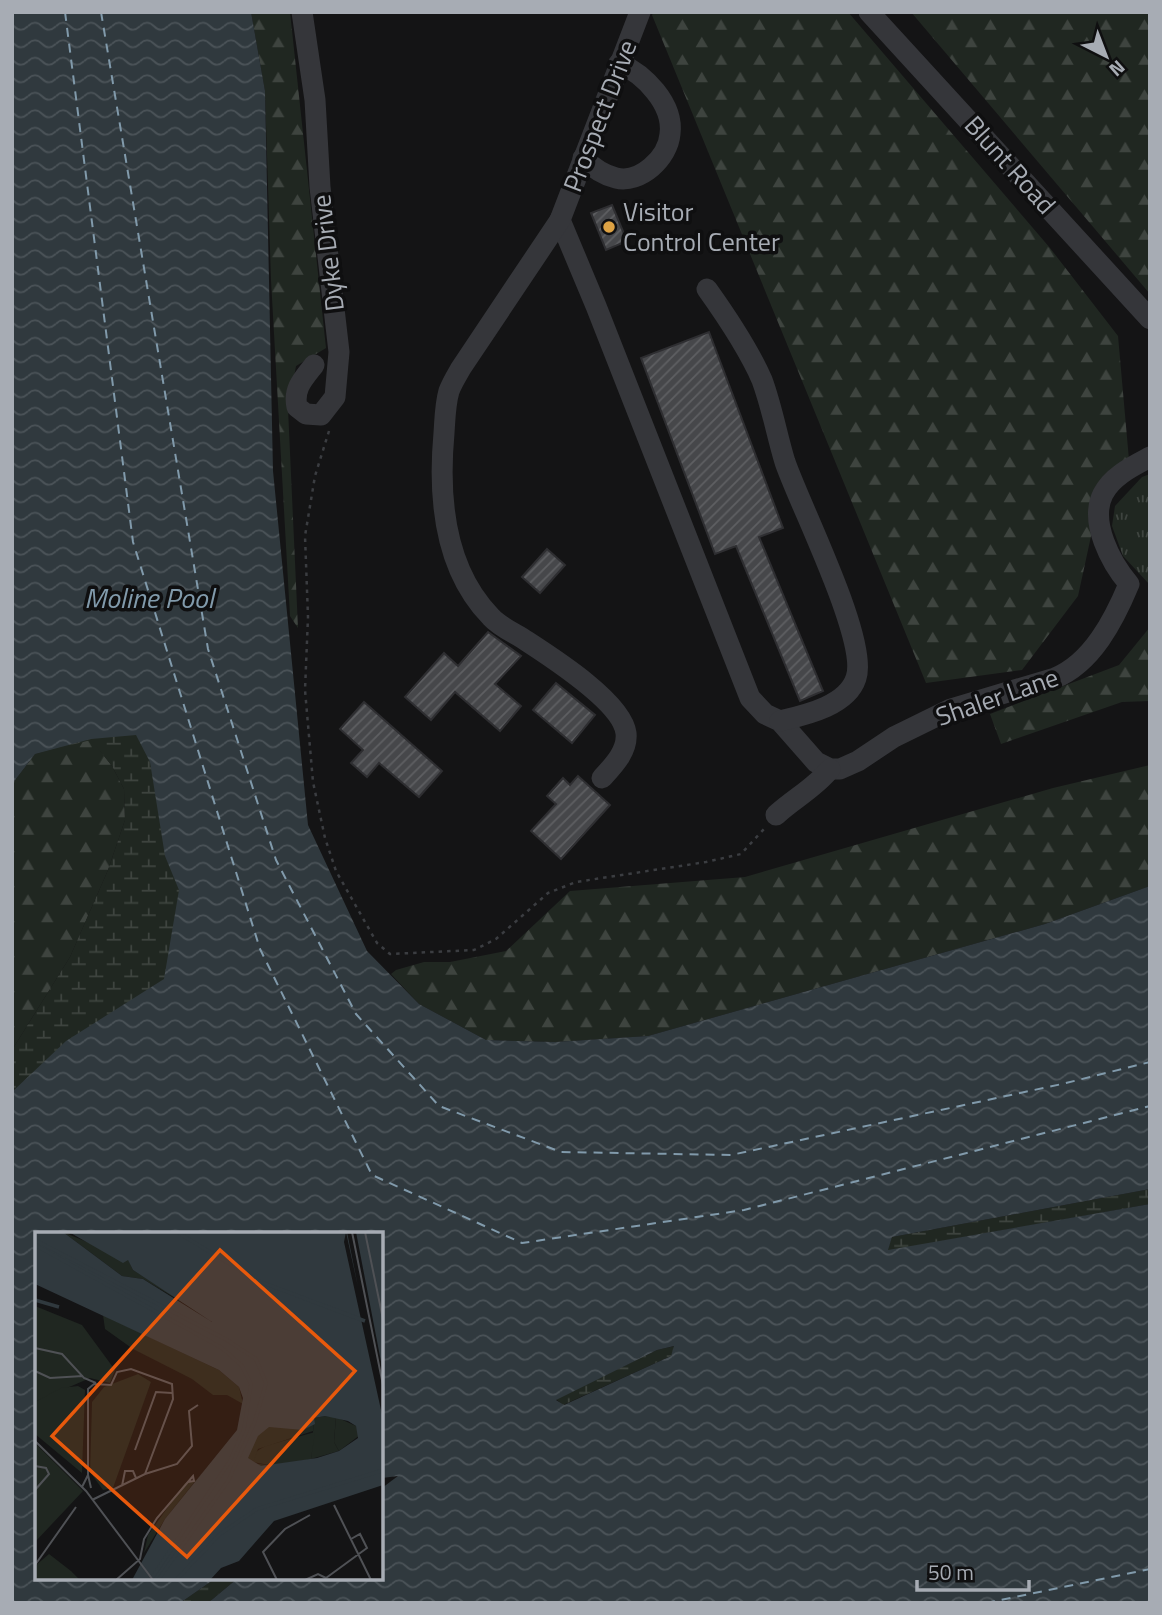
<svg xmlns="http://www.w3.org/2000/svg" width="1162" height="1615" font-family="'Titillium Web',sans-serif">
<defs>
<pattern id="grass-tufts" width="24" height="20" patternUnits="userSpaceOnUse" patternTransform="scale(1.75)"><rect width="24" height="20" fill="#202721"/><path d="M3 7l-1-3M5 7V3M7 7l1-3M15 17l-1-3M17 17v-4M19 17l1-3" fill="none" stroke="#3e443f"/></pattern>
<pattern id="forest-firs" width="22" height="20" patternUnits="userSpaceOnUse" patternTransform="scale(1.75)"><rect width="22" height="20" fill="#202721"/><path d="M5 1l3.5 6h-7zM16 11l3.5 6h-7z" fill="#3e443f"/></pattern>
<pattern id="wetland-marsh" width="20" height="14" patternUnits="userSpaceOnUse" patternTransform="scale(1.75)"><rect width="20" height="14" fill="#202721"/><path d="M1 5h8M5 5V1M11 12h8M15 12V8" fill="none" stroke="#3e443f"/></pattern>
<pattern id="water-waves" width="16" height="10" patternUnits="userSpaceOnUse" patternTransform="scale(1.75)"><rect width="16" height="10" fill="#30393e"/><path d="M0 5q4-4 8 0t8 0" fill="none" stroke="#4b5358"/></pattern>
<pattern id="building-hatch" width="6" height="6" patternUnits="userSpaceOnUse" patternTransform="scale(1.75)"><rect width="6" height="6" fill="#46474a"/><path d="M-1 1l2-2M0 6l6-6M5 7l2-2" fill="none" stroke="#5e5f62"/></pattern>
</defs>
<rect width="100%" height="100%" fill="#141415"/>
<path fill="url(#grass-tufts)" d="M1150,474V585L1123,556L1112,526L1115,506L1142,477Z"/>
<g fill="url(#forest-firs)">
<path d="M251,12H290L326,348L296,366L288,409L298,628L290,616L271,280L265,91Z"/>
<path d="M654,12H848L1050,248L1118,336L1129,460L1097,484L1093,527L1078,596L1022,670L926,683L652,15Z"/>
<path d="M911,12H1150V294Z"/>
<path d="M1150,627V701L1122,702L1001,744L990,714L1119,665Z"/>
<path d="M91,739L112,766L124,789L125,820L108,870L70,957L12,1050V784L35,754Z"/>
<path d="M1150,765V886L1045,924L648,1036L555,1042L486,1040L419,1004L391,974L396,970L424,962H450L506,951L570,891L745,877L1053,788Z"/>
</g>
<g fill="url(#wetland-marsh)">
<path d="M142,717L218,960L12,1189V1050L70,957L108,870L125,820L124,789L112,766L91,740L35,754L12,784L21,754Z"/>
<path d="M1150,1189V1204L887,1251L892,1237Z"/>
<path d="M675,1346L671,1356L563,1405L556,1399L657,1350Z"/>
<path d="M216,1578H238L208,1603H180Z"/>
</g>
<path fill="url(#water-waves)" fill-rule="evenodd" d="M12,12H251L265,91L273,471L308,825L367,951L419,1004L486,1040L555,1042L648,1036L1045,924L1150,886V1189L892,1237L888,1250L1150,1204V1603H208L238,1578H382V1488L398,1476L382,1478V1234H37V1578H216L180,1603H12V1092L66,1041L164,979L179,890L165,856L150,762L136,735L91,739L35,754L12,784ZM674,1346L671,1356L564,1405L556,1400L657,1350Z"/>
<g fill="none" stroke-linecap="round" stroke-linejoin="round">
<g stroke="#819aab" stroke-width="2" stroke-dasharray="9 7" stroke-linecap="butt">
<path d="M65,12L133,542L260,949L372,1175L522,1243L744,1210L1150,1106"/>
<path d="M101,12L208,649L276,860L356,1014L439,1106L561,1152L731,1155L1062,1084L1150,1062"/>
<path d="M986,1603L1150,1569"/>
</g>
</g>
<g fill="url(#building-hatch)" stroke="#2e2e31" stroke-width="2">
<path d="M612,205L627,241L606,250L591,213Z"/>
<path d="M709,332L783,528L759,537L823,691L800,701L736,546L715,554L641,358Z"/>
<path d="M547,549L565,565L540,593L522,577Z"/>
<path d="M488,632L521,656L495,684L521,706L500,731L455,692L431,720L405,697L444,653L458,666Z"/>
<path d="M556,683L595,715L572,743L533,710Z"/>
<path d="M364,702L442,771L419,797L379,763L367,777L351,763L363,750L340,729Z"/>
<path d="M578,776L610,805L561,859L531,831L556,804L547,796L563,778L570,785Z"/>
</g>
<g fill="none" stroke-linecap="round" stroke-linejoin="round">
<path stroke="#3b3d41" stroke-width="2.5" stroke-dasharray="3.5 5" stroke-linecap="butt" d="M329,431L315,476L305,536L308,617L305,690L313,782L325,838L336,871L377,943L390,954L474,950L496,939L548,893L576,882L706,862L741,854L764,829"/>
<g stroke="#35363a" stroke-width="21">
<path d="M302,12L315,100L320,187L339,352L335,397L321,415L306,414L297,407C293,389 303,379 314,365"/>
<path d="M869,12L1150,319"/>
<path d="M583,158C592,167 603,175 616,178C640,184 668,158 670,134C674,104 644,74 619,63"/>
<path d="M560,220L596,306L750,698L765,714L780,721L816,762L830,769H840L858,761L894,737L951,709L1055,678C1092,663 1114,620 1129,584C1111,563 1089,522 1103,494C1112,476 1133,466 1150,457"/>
<path d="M707,289C727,317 748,348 762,380C772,407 777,436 785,462C800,506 869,641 856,678C847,706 805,715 780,721"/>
<path d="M602,778C613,766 628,751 626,733C622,701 548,655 522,638C512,632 499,626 491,617C444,569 438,498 444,433C445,419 445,405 449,391C452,383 457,375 461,368L560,220L640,12"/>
<path d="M776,815C793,799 815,788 830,769"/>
</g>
</g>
<circle fill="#dda244" stroke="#0f0f10" stroke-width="2.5" cx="609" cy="227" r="7"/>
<g text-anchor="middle" stroke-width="7" stroke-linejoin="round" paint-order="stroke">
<g font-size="26" fill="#a7acb4" stroke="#0f0f10">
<text transform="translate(600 116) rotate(-69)" y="9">Prospect Drive</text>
<text transform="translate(1010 165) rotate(48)" y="9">Blunt Road</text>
<text transform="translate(328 253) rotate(-97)" y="9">Dyke Drive</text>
<text transform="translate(997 697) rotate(-19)" y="9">Shaler Lane</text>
</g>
<g font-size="26" fill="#a7acb4" stroke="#0f0f10" text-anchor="start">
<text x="623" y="221">Visitor<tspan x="623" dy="30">Control Center</tspan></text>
</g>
<g font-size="28" font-style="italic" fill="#819aab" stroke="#0f0f10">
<text x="149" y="608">Moline Pool</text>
</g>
</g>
<g transform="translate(35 1232)">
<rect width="348" height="348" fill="#141415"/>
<path d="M0,74L47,93L80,138L75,151L55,146L0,170ZM290,184L301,185L299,210L304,219L276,227L279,186Z" fill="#202721"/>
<path d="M68,83L184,138L204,155L208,172L192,163H178L157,147L98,117L70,97ZM103,142L116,150L78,256L68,258L55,240L57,170L69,155ZM43,154L50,158L47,241L0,202V170L26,156ZM301,185L321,194L325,203L304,219L299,210ZM280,200L276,227L239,234L218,230L219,221L230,214ZM182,222L130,287L109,321L113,303L150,251L161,248ZM14,322L36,339L45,348H0V334Z" fill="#202721"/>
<path d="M28,0L93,27L98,38L179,89L108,47L87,44ZM279,186L278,199L223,217L218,231L232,233L228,236L210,228L226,192Z" fill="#202721"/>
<path d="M0,211L48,259L0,310Z" fill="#202721"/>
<path d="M0,0H28L87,44L108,47L177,90L98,38L93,28L88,31L34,0H348V253L239,289L204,329L186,336L175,348H97L130,287L202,198L208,166L204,155L184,138L0,52ZM290,184L313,189L321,194L323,206L304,219L282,226L226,234L213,226L223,204L234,195L268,198L280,192L279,186Z" fill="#30393e" fill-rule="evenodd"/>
<path d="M311,0L323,55L312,0H321L348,140V187L309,10Z" fill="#141415"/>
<path fill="none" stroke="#30393e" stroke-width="3.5" d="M142,0L223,49L330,89M0,8L192,108L221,127L231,151L220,189L193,249L123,348M0,13L187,116L207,134L216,152L209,197L195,229L117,346M0,68L24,75M141,348L185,302L222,277L349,238"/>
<path fill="none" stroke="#4f5155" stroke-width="2" d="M317,0L349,158M330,0L349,92M0,116L27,122L49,146L61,151M0,139L15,146L48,144M0,209L51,259L118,348M100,218L121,160L137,161M0,234L11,236L14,242L0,258M53,243V157L59,152L76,153L82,140L96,137L137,152L138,167L110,242M87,254L90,239H98L101,246M47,255L53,243L56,256M57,268L110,242L142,232L157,214L154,179L163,173M299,273L336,348M0,333L41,275M291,346L332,316L325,302L316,307M81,348L105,327L109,307L122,286L158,244L159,249L153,250M242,348L228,320L250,297L275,283M270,348L283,342L291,346"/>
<path fill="#e8590c" fill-opacity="0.15" stroke="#e8590c" stroke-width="3.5" d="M185,18L320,139L152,325L17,204Z"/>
<rect width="348" height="348" fill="none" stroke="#a7acb4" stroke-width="3.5"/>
</g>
<rect width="1162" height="1615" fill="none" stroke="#a7acb4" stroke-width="28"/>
<g transform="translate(1106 56) rotate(138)" stroke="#0f0f10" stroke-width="5" paint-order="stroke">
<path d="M0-5L12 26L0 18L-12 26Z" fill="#a7acb4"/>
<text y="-10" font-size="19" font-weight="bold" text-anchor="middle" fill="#a7acb4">N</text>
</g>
<path d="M917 1580v10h112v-10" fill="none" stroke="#a7acb4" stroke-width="3.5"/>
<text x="928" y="1580" font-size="21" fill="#a7acb4" stroke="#0f0f10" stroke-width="5" paint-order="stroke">50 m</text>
</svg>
